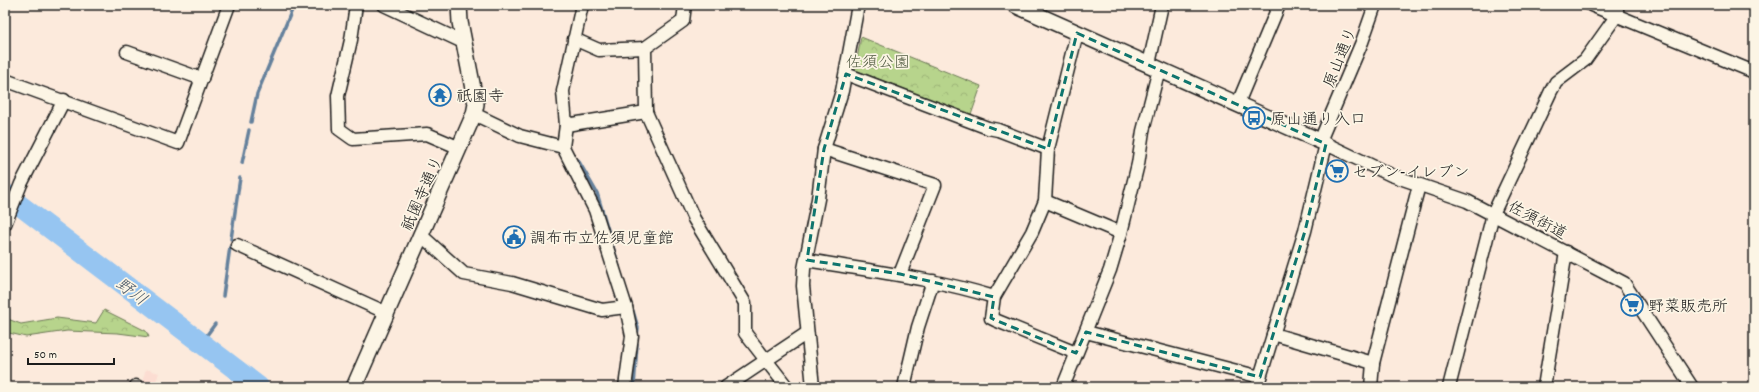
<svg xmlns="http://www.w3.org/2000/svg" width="1759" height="392" font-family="Dekko,'Klee One',sans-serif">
<defs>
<pattern id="park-crowns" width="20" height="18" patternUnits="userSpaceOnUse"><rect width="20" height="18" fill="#b7d48c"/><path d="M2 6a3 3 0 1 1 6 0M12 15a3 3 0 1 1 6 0" fill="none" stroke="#9db578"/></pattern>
</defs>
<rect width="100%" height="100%" fill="#fceadc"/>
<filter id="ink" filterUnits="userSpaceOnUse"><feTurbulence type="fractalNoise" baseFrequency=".025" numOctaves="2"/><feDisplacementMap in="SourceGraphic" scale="8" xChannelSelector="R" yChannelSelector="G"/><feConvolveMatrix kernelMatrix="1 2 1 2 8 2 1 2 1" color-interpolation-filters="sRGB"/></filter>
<g filter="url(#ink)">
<path fill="#fcddd2" d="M146,369L159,373L154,387L143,384V379Z"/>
<g fill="url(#park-crowns)" stroke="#6a7854">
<path d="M861,37L981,86L971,115L855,70Z"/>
<path d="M104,310L146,331L149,337L118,333L67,331L26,337L5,332V318L21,324L57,318L96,323Z"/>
</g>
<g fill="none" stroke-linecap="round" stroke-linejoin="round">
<g stroke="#65819c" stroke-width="3.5">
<path d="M251,122L257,94L294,5"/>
<path d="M578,160L597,193L619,267"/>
<path d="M242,163L249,130"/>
<path d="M231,239L240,178"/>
<path d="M223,296L230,247"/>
<path d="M633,311L638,328L637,336"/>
<path d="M201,343L215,324"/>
<path d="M634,387L637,344"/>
</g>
<path stroke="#96c5f1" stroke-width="21" d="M5,194L259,387"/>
<g stroke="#1c1c1c" stroke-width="15">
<g id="minor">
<path d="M356,5L351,40L338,96L339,129L353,139L427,134L460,148"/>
<path d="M384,5L465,43"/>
<path d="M582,5L563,91L566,125L563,147L595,210L626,307L632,336L625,387"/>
<path d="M1375,5L1362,42L1320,141L1391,175L1467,201L1624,283L1692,387"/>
<path d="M1591,5L1754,72"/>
<path d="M574,39L599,50L645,48"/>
<path d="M127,52L202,79"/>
<path d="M1149,64L1162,5"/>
<path d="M846,74L988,128L998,130L1048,149"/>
<path d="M5,80L178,143L229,5"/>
<path d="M1238,103L1279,5"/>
<path d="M646,112L694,219L745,303V333L787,387"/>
<path d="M474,114L520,136L563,147"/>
<path d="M566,125L646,112L645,48L683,21L685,5"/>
<path d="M824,149L935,185L900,274"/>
<path d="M1045,201L1121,233"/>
<path d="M5,224L21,184L64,100"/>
<path d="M422,236L464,274L512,283L602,310L626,307"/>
<path d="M237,245L387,313"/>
<path d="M807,260C870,271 933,278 994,297"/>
<path d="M1086,332L1260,377"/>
<path d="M1273,334L1373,363"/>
<path d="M1076,353L995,320L991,318L994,297L1032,232L1045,201L1048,149L1077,33"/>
<path d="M136,386L138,387"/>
<path d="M726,387L807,333"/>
<path d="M813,387L803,286L804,269L818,199L824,149L842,91L858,5"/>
<path d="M904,387L918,327L933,281"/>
<path d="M1063,387L1110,270L1121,233L1138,164L1143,131L1159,69"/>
<path d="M1257,387L1305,231L1326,144"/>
<path d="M1371,387L1373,363L1419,185"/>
<path d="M1449,387L1493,214L1551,91L1556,82L1585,60L1617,15V5"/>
<path d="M1544,387L1566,252"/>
</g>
</g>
<g stroke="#1c1c1c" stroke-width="18">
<g id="tertiary">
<path d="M1015,5L1320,141"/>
<path d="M354,387L474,114L476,104L460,22L459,5"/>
</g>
</g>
<use href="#minor" stroke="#fcf5e5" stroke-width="12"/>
<use href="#tertiary" stroke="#fcf5e5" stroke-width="15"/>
</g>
</g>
<path fill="none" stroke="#0f766e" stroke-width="3" stroke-dasharray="8 5" stroke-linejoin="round" d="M1077,33L1326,144L1305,231L1260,377L1086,332L1076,353L995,320L991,318L994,297L900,274L807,260L824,149L846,74L1048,149Z"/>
<defs>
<g id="temple-ring" transform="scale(1.15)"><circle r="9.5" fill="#fcf5e5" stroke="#1f6fb2" stroke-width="1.5"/><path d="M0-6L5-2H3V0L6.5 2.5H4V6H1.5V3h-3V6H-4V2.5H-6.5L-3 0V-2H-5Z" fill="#1f6fb2"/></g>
<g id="bus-ring" transform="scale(1.15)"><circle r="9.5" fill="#fcf5e5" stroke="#1f6fb2" stroke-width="1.5"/><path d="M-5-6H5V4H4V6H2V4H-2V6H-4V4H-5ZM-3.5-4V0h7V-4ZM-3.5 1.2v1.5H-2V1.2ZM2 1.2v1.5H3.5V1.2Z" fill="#1f6fb2"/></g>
<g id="supermarket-ring" transform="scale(1.15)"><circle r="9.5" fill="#fcf5e5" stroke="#1f6fb2" stroke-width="1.5"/><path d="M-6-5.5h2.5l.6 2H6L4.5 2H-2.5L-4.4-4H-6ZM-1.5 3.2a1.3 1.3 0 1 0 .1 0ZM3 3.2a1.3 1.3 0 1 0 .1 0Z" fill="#1f6fb2"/></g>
<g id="civic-ring" transform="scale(1.15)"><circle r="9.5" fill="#fcf5e5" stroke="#1f6fb2" stroke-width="1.5"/><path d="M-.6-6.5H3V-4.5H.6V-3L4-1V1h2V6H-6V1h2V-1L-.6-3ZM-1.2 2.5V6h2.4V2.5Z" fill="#1f6fb2"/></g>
</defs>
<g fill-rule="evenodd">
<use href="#temple-ring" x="440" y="95"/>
<use href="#bus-ring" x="1254" y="118"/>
<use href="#supermarket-ring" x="1337" y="171"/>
<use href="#civic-ring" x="514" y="237"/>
<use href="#supermarket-ring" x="1632" y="305"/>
</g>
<g text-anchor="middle" stroke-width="3.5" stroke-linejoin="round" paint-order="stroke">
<g font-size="16" fill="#1c1c1c" stroke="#fcf5e5">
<text transform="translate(1339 57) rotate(-68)" y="6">原山通り</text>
<text transform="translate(421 193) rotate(-66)" y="6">祇園寺通り</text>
<text transform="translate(1538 219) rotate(28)" y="6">佐須街道</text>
</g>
<g font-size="16" fill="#525c43" stroke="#fcf5e5">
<text x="878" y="67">佐須公園</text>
</g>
<g font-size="16" fill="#1c1c1c" stroke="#fcf5e5" text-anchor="start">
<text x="456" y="101">祇園寺</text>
<text x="1270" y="124">原山通り入口</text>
<text x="1352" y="177">セブン-イレブン</text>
<text x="530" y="243">調布市立佐須児童館</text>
<text x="1648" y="311">野菜販売所</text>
</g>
<g font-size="17" font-style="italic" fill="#475767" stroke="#fcf5e5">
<text transform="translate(132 291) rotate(37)" y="6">野川</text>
</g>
</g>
<rect width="1759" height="392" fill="none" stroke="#fcf5e5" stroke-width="20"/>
<rect x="10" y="10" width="1739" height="372" fill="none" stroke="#1c1c1c" stroke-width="1.5" filter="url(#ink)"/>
<path d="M28 358v6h86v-6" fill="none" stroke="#1c1c1c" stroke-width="2"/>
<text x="34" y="358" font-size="12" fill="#1c1c1c" stroke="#fcf5e5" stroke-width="3" paint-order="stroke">50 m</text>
</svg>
